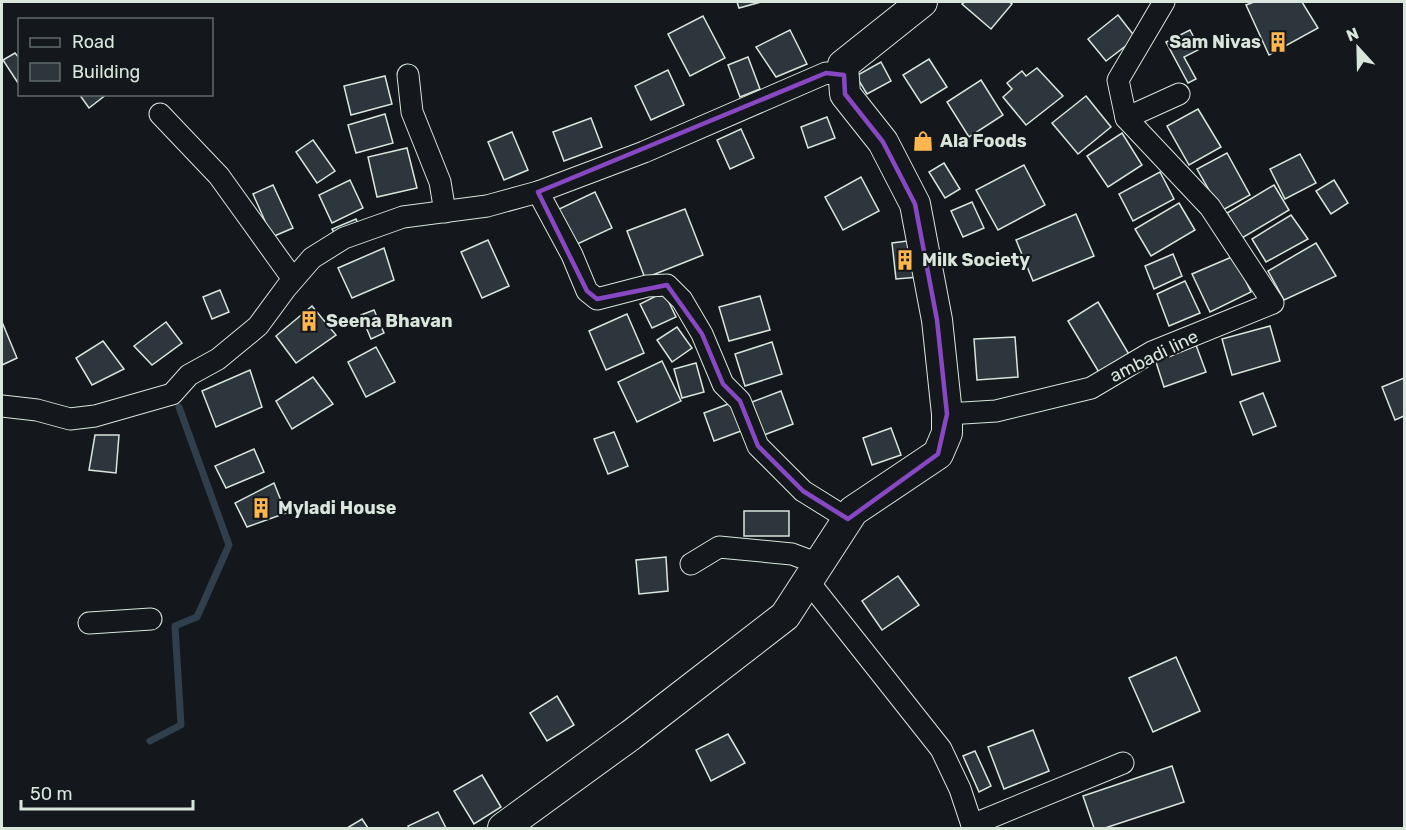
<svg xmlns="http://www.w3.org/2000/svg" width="1406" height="830" font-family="Rubik,sans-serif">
<rect width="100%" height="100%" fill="#14181c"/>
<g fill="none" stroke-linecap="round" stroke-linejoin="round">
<path stroke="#2f3f4d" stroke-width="7" d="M150,741L181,725L175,626L197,617L229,545L179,407"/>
</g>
<g fill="#2c363c" stroke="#d8e6dc" stroke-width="1.5">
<path d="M737,2H761L739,8Z"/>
<path d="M965,2H1009L1012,4L991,29L962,4Z"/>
<path d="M1254,2H1302L1318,28L1269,55L1246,5Z"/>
<path d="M1118,15L1136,38L1106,61L1088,39Z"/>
<path d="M703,16L725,58L690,76L668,34Z"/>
<path d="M790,30L807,64L776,77L756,47Z"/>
<path d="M1190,30L1200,49L1184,57L1196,79L1188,83L1166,42Z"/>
<path d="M15,53L20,59L18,83L3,60Z"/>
<path d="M748,57L760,89L740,97L728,65Z"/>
<path d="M929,59L947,87L921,103L903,75Z"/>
<path d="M881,62L891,81L867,94L856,76Z"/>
<path d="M1037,68L1063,96L1026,125L1003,97L1012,89L1007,83L1022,71L1026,76Z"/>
<path d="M668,70L684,105L651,120L635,86Z"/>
<path d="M385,76L392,104L351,115L344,86Z"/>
<path d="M981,80L1003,115L969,137L947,102Z"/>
<path d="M79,94H107L89,108Z"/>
<path d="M1086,96L1111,127L1078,154L1052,123Z"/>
<path d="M1198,109L1221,147L1189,165L1167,126Z"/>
<path d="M385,114L393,143L356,153L348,125Z"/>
<path d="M827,117L835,138L808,148L801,127Z"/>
<path d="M591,118L602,147L564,161L553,132Z"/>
<path d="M741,129L754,158L730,169L717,140Z"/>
<path d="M512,132L528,170L504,180L488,142Z"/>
<path d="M1122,133L1142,165L1108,187L1087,156Z"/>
<path d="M313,140L335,171L317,183L296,152Z"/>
<path d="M407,148L417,188L377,197L368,157Z"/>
<path d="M1227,153L1250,195L1221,211L1197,169Z"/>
<path d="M1300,154L1316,183L1285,199L1270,169Z"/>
<path d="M944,163L960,189L945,198L929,172Z"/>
<path d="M1024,165L1045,205L998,230L976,190Z"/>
<path d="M1160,172L1174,199L1133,221L1119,194Z"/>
<path d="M861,177L879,211L843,230L825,197Z"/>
<path d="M350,180L363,208L332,223L319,195Z"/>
<path d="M1334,180L1348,203L1331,214L1316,191Z"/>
<path d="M273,185L293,228L272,237L253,194Z"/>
<path d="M1274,185L1289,210L1242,238L1227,213Z"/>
<path d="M595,192L612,228L573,246L557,210Z"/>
<path d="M972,202L984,228L963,237L951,211Z"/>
<path d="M1179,203L1195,230L1151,256L1135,229Z"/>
<path d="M685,209L703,255L645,278L627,231Z"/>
<path d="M1076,214L1094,256L1033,281L1016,240Z"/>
<path d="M1291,215L1308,239L1266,262L1252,239Z"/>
<path d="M356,219L359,226L336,236L332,229Z"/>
<path d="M488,240L509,286L482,298L461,252Z"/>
<path d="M915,240L919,277L896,279L892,243Z"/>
<path d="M1316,243L1336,276L1284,300L1268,271Z"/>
<path d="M384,248L394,280L352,298L338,268Z"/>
<path d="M1173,254L1182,276L1154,289L1145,266Z"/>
<path d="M1234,256L1251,292L1210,312L1192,274Z"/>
<path d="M1185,281L1200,313L1169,326L1157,294Z"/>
<path d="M220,290L229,312L212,319L203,297Z"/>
<path d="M664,292L676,317L652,328L640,304Z"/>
<path d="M760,296L770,330L729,341L719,307Z"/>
<path d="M1098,302L1130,356L1100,374L1068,321Z"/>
<path d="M312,306L336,335L296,363L276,336Z"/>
<path d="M374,310L384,333L371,339L361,315Z"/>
<path d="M627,314L644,353L606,370L589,331Z"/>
<path d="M2,322L17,358L2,365Z"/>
<path d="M166,322L182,343L152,365L134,346Z"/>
<path d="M1270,326L1280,361L1232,375L1222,339Z"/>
<path d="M677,327L692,348L672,362L657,340Z"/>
<path d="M1015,337L1018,377L977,380L974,339Z"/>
<path d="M103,341L124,369L92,385L76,358Z"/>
<path d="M772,342L782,374L745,386L735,354Z"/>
<path d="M1196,345L1206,372L1164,387L1155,359Z"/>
<path d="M376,347L395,382L366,397L348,362Z"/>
<path d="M662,361L681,401L637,422L618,382Z"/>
<path d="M696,363L704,392L682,398L674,369Z"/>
<path d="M250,370L262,407L216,427L202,391Z"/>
<path d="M313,377L333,404L292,429L276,401Z"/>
<path d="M1404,378V416L1395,420L1382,387Z"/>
<path d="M781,391L793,424L764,435L752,402Z"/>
<path d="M1263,393L1276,426L1253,435L1240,402Z"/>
<path d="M731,403L741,431L714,441L704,413Z"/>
<path d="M891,428L901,455L872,465L863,438Z"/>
<path d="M614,432L628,466L608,474L594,439Z"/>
<path d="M95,435H119L116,473L89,470Z"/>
<path d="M254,449L264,472L226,488L215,466Z"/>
<path d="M274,483L286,513L247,527L235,503Z"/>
<rect x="744" y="511" width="45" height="25"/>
<path d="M666,557L668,591L639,594L636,560Z"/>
<path d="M898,576L919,605L882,630L862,601Z"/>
<path d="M1176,657L1200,711L1153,732L1129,678Z"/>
<path d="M557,696L574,725L547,741L530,713Z"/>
<path d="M1033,730L1049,771L1004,789L988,747Z"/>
<path d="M728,734L745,763L711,781L696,750Z"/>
<path d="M975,751L991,786L979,792L963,756Z"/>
<path d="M1172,766L1184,802L1105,828H1094L1083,796Z"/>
<path d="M482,775L501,807L474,824L454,791Z"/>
<path d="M438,812L446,828H409L408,826Z"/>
<path d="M362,819L368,828H347Z"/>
</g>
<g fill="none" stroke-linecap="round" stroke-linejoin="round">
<g stroke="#d8e6dc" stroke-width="23">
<g id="street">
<path d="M1164,2L1118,80L1126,118L1179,94"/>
<path d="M408,75L412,112L440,182L445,212"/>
<path d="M160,114L219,176L293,279"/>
<path d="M538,192L572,255L587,291L597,299L647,286L667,285L682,300L702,334L723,384L740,401L758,446L803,491L848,519"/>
<path d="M2,406L37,410L70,419L95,416L172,394L189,375L218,359L258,326L286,288L312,258L344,238L403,217L487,206L538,192L644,152L826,73L844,75"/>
<path d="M947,414L996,411L1091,388L1152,352L1273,303L1210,207L1126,118"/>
<path d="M691,564L719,547L792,554L819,564"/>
<path d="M808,581L941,749L960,789L973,828"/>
<path d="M89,623L151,619"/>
<path d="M972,825L1123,763"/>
</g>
</g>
<g stroke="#d8e6dc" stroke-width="32">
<path id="secondary" d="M503,828L631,735L785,616L853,511L938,454L947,433V414L937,320L915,204L883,142L845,94L843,65L922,2"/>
</g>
<use href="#street" stroke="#14181c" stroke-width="21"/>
<use href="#secondary" stroke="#14181c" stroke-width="30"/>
</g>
<path fill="none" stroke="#8948c3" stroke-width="4.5" stroke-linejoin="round" d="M826,73L844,75L845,94L883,142L915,204L937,320L947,414L938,454L848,519L803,491L758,446L740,401L723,384L702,334L667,285L597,299L587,291L538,192Z"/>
<defs>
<g id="building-bare" transform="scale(1.62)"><path d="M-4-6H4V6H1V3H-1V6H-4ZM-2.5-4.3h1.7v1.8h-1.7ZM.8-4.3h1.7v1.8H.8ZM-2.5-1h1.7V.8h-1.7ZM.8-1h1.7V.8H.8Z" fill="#ffb74d" stroke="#14181c" stroke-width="2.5" paint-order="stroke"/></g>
<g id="shop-bare" transform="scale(1.62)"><path d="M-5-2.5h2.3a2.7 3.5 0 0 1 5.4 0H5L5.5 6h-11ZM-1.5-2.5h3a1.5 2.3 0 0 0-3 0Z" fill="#ffb74d" stroke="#14181c" stroke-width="2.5" paint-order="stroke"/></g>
</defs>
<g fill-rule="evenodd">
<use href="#building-bare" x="1278" y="42"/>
<use href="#shop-bare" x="923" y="141"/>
<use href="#building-bare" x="905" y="260"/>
<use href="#building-bare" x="309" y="321"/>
<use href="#building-bare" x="261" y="508"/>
</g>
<g text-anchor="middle" stroke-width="4.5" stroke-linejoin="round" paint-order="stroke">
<g font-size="18" font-weight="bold" fill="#d8e6dc" stroke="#14181c" text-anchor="start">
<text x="1261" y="48" text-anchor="end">Sam Nivas</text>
<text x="940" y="147">Ala Foods</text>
<text x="922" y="266">Milk Society</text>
<text x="326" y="327">Seena Bhavan</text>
<text x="278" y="514">Myladi House</text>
</g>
<g font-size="18" fill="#d8e6dc" stroke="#14181c">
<text transform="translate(1154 356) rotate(-26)" y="6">ambadi line</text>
</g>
</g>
<rect width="1406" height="830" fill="none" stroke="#d8e6dc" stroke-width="6"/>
<rect x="18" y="18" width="195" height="78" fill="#14181c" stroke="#626a69" stroke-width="1.5"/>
<rect x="30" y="38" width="30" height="9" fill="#14181c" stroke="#626a69" stroke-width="1.5"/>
<text x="72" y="48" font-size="18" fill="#d8e6dc">Road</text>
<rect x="30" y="63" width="30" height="18" fill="#2c363c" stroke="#626a69" stroke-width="1.5"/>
<text x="72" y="78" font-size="18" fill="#d8e6dc">Building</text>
<g transform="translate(1358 48) rotate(338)" stroke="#14181c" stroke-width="4.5" paint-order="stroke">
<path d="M0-4.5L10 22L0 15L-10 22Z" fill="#d8e6dc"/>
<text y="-9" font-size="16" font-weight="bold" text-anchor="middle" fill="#d8e6dc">N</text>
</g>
<path d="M21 800v9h172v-9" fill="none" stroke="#d8e6dc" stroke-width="3"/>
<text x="30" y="800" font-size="18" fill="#d8e6dc" stroke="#14181c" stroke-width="4.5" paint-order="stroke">50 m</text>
</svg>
